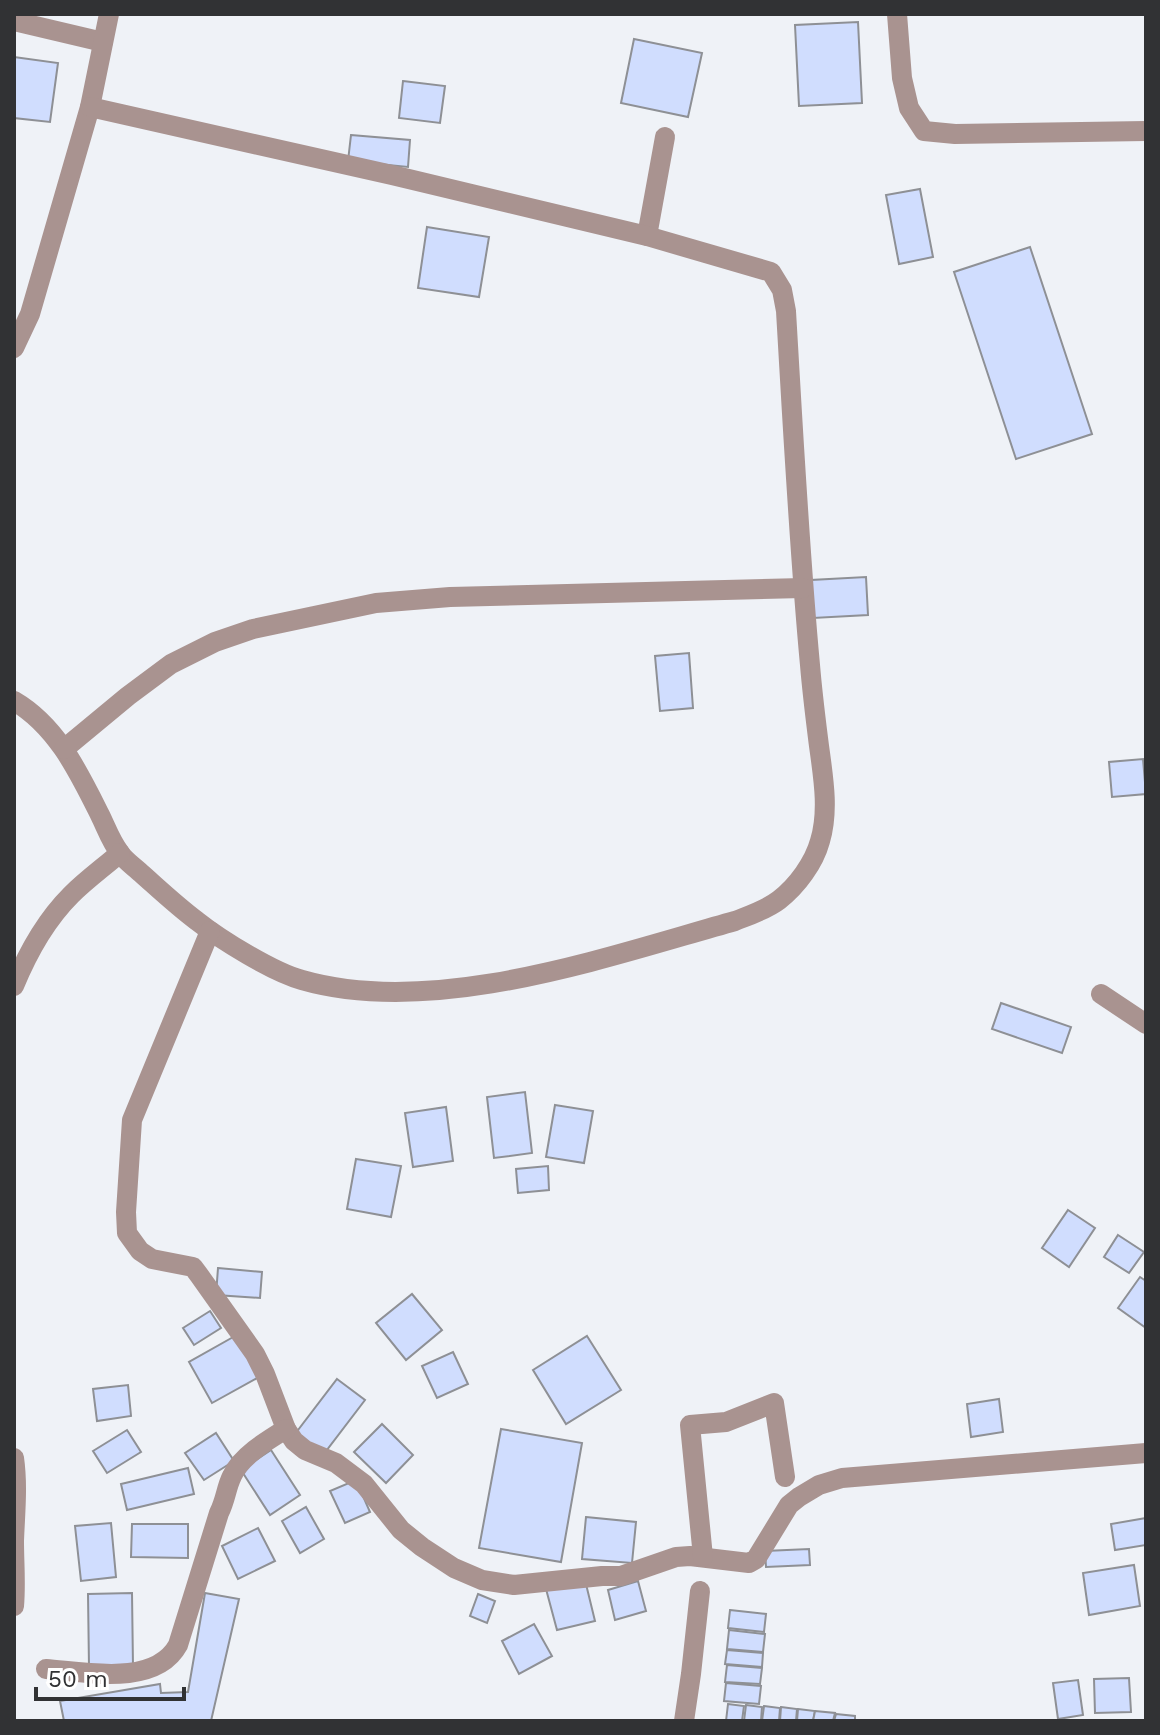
<svg xmlns="http://www.w3.org/2000/svg" width="1160" height="1735" font-family="'Work Sans',sans-serif">
<rect width="100%" height="100%" fill="#eff2f7"/>
<g fill="#d0ddfe" stroke="#8e9095" stroke-width="2">
<path d="M858,22L862,103L799,106L795,25Z"/>
<path d="M634,39L702,53L688,117L621,103Z"/>
<path d="M14,57L58,63L50,122L14,118Z"/>
<path d="M403,81L445,86L440,123L399,118Z"/>
<path d="M351,135L410,140L408,167L348,161Z"/>
<path d="M920,189L933,257L899,264L886,195Z"/>
<path d="M427,227L489,237L479,297L418,288Z"/>
<path d="M1030,247L1092,434L1016,459L954,272Z"/>
<path d="M866,577L868,615L813,618L811,580Z"/>
<path d="M689,653L693,708L660,711L655,656Z"/>
<path d="M1143,759L1146,794L1112,797L1109,762Z"/>
<path d="M1001,1003L1071,1027L1062,1053L992,1029Z"/>
<path d="M525,1092L532,1153L494,1158L487,1097Z"/>
<path d="M555,1105L593,1111L584,1163L546,1157Z"/>
<path d="M446,1107L453,1161L413,1167L405,1113Z"/>
<path d="M356,1159L401,1166L391,1217L347,1209Z"/>
<path d="M548,1166L549,1190L518,1193L516,1169Z"/>
<path d="M1068,1210L1095,1228L1069,1267L1042,1248Z"/>
<path d="M1118,1235L1144,1252L1129,1273L1104,1257Z"/>
<path d="M218,1268L262,1272L260,1298L216,1295Z"/>
<path d="M1140,1277L1146,1281V1328L1118,1308Z"/>
<path d="M412,1294L442,1330L406,1360L376,1323Z"/>
<path d="M210,1311L221,1328L194,1345L183,1328Z"/>
<path d="M235,1336L259,1377L212,1403L189,1362Z"/>
<path d="M587,1336L621,1390L566,1424L533,1370Z"/>
<path d="M453,1352L468,1384L437,1398L422,1366Z"/>
<path d="M337,1379L365,1400L323,1455L295,1434Z"/>
<path d="M128,1385L131,1416L97,1421L93,1389Z"/>
<path d="M999,1399L1003,1432L971,1437L967,1404Z"/>
<path d="M382,1424L413,1455L386,1483L354,1452Z"/>
<path d="M501,1429L582,1443L561,1562L479,1548Z"/>
<path d="M127,1430L141,1452L107,1473L93,1451Z"/>
<path d="M216,1433L234,1461L204,1480L185,1453Z"/>
<path d="M271,1450L300,1495L270,1515L241,1470Z"/>
<path d="M188,1468L194,1494L127,1510L121,1484Z"/>
<path d="M356,1480L370,1512L345,1523L330,1491Z"/>
<path d="M306,1507L324,1539L300,1553L282,1521Z"/>
<path d="M586,1517L636,1522L632,1563L582,1559Z"/>
<path d="M1146,1518V1545L1115,1550L1111,1524Z"/>
<path d="M111,1523L116,1577L81,1581L75,1526Z"/>
<path d="M132,1524H188V1558L131,1557Z"/>
<path d="M258,1528L275,1561L238,1579L222,1546Z"/>
<path d="M809,1549L810,1565L766,1567L765,1551Z"/>
<path d="M1134,1565L1140,1606L1089,1615L1083,1573Z"/>
<path d="M585,1580L595,1621L557,1630L546,1589Z"/>
<path d="M638,1581L646,1611L615,1620L608,1590Z"/>
<path d="M132,1593L133,1667H89L88,1594Z"/>
<path d="M205,1593L239,1599L211,1721H64L60,1701L160,1684L161,1693L188,1692Z"/>
<path d="M478,1594L495,1601L487,1623L470,1616Z"/>
<path d="M730,1610L766,1614L764,1632L728,1628Z"/>
<path d="M534,1624L552,1656L519,1674L502,1641Z"/>
<path d="M729,1630L765,1634L763,1652L727,1649Z"/>
<path d="M727,1650L763,1653L762,1667L725,1664Z"/>
<path d="M727,1665L762,1668L760,1684L725,1682Z"/>
<path d="M1129,1678L1131,1712L1095,1713L1094,1679Z"/>
<path d="M1078,1680L1083,1715L1058,1719L1053,1683Z"/>
<path d="M726,1683L761,1686L759,1704L724,1701Z"/>
<path d="M728,1704L744,1706L742,1721H726Z"/>
<path d="M746,1705L762,1707L761,1721H744Z"/>
<path d="M764,1706L780,1708L779,1721H762Z"/>
<path d="M781,1707L797,1709L796,1721H780Z"/>
<path d="M798,1709L815,1711L813,1721H797Z"/>
<path d="M815,1711L835,1713L833,1721H813Z"/>
<path d="M836,1714L855,1716V1721H834Z"/>
</g>
<g fill="none" stroke-linecap="round" stroke-linejoin="round">
<g stroke="#a99390" stroke-width="20">
<path d="M897,14L902,78L909,108L924,131L955,134L1146,131"/>
<path d="M14,21L103,42"/>
<path d="M647,236L665,137"/>
<path d="M14,348L30,314L90,107L109,14"/>
<path d="M14,701C57,726 79,773 100,815C106,827 111,842 120,853C125,861 135,867 142,874C160,890 177,906 197,921C221,940 273,972 302,980C434,1018 606,957 735,921C750,915 766,910 779,900C797,886 814,863 820,841C830,808 822,771 818,738C815,714 812,689 810,665C799,547 793,429 786,311L782,290L771,272L647,236L392,175L90,107"/>
<path d="M64,749L128,696L171,664L215,642L253,629L376,603L450,597L803,588"/>
<path d="M210,931L132,1120L126,1212L127,1233L140,1251L152,1259L193,1267L199,1275L255,1354L265,1374L286,1429L294,1441L305,1450L336,1463L364,1484L401,1530L422,1547L454,1568L482,1580L514,1585L602,1576H621L676,1557L690,1556L749,1563L756,1559L789,1505L799,1497L819,1485L842,1478L1146,1453"/>
<path d="M14,986C28,952 45,921 71,895C86,880 104,867 120,853"/>
<path d="M1101,994L1146,1024"/>
<path d="M14,1458C18,1486 15,1513 14,1541C14,1563 16,1584 14,1606"/>
<path d="M703,1557L690,1425L726,1422L774,1403L785,1477"/>
<path d="M46,1669C85,1672 155,1687 178,1645L219,1513C226,1499 226,1488 232,1476C241,1456 268,1440 286,1429"/>
<path d="M684,1721L691,1674L700,1591"/>
</g>
</g>
<rect width="1160" height="1735" fill="none" stroke="#313234" stroke-width="32"/>
<path d="M36 1687v12h148v-12" fill="none" stroke="#313234" stroke-width="4"/>
<text x="48" y="1687" font-size="24" fill="#313234" stroke="#ffffff" stroke-width="6" paint-order="stroke">50 m</text>
</svg>
